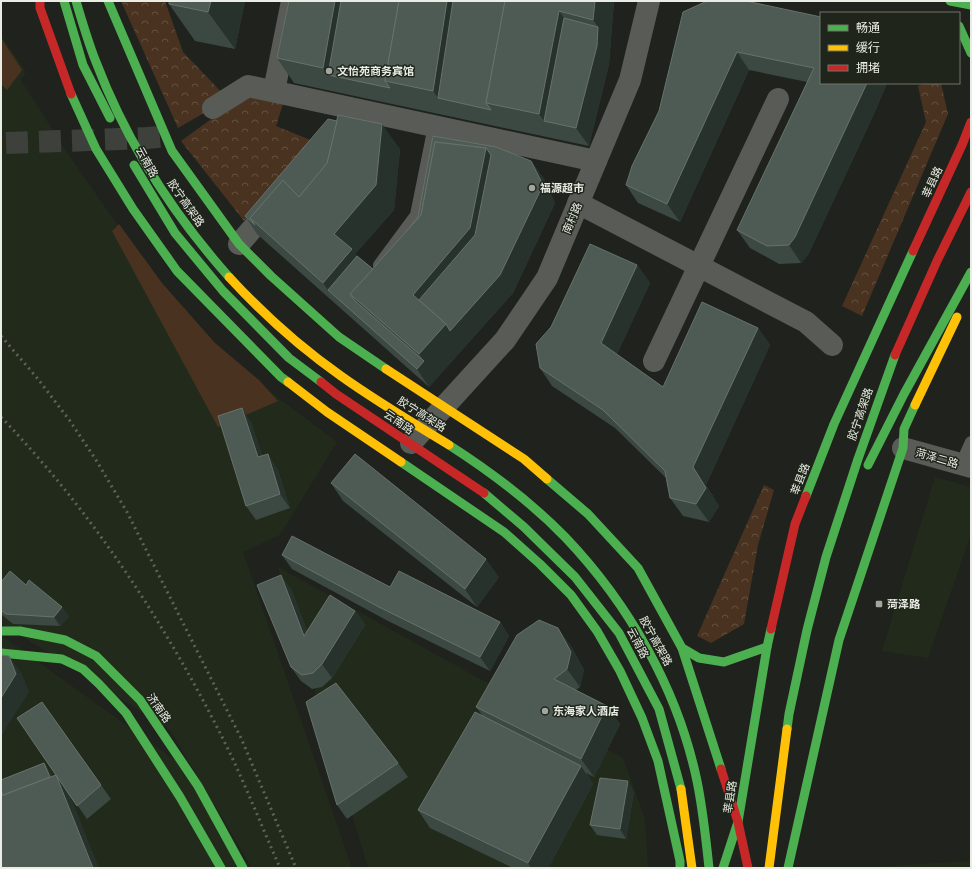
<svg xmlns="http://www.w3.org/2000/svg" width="972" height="869" font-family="'DM Sans','Noto Sans SC',sans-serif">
<defs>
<pattern id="forest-crowns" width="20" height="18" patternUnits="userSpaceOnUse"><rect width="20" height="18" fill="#493320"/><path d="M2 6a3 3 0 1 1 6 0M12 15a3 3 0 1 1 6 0" fill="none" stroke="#635140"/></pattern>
</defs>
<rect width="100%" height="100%" fill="#1f221d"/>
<g fill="#222b1b">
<path d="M1,35L26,72L21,80L68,154L119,227L159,281L213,344L265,388L337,442L280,535L243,552L352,868H252L170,730L1,623Z"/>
<path d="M935,477L971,487V534L928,658L882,651Z"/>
<path d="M278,567L623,758L645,819L648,868H368Z"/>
<path d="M1,635L190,771L243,868H1Z"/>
<path d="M971,861V868H856Z"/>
</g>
<g fill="#493320">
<path d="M1,38L22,70L7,90L1,84Z"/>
<path d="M119,224L162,283L215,343L259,380L278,401L218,427L112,231Z"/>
</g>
<g fill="url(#forest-crowns)">
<path d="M121,1H165L183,52L228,99L178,128Z"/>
<path d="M925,83H941L948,114L862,316L842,306L926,122L918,86Z"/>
<path d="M247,93L283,104L276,126L313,141L244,221L181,141Z"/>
<path d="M764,485L774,490L758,545L744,624L711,643L697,636Z"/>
</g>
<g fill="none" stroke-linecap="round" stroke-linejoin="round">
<path stroke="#3d403b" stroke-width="22" stroke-dasharray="22 11" stroke-linecap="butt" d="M6,143L147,138L169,136"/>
<g stroke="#585b56" stroke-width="12">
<path d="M379,265L416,215L434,126"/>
<path d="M961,464L971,442"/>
</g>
<g stroke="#585b56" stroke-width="22">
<path d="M274,91L292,1"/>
<path d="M213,108L248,86L596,161"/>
<path d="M578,203L806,322L832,345"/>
<path d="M239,244L273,205"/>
<path d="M654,361L778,99"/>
<path d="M411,443L505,340L547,278L630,80L649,1"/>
<path d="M903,448L971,467"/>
</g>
<g stroke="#4caf50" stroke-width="9">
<path d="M64,1L83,65L110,118"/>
<path d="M76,1C82,21 88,42 96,62C126,141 173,214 229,277"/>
<path d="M108,1L172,151L239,244L271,276L339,337L386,369"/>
<path d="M950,1L971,5"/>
<path d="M959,26L971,53"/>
<path d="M71,94L96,149L133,209L177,271L281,377L288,382"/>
<path d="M134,165L175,233L223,291L289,358L321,382"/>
<path d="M449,445C491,472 531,502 565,537C629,604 678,690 697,781C703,810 706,839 709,868"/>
<path d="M401,462L504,532L540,564L571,595L597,631L620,671L642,718L658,761L680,861V868"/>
<path d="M868,465L904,394L971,272"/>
<path d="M547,479L588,514L638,568L682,648L721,769"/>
<path d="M484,493L524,527L575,577L619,633L659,709L681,789"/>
<path d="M806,496L834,424L913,251"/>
<path d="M1,631H20L65,640L96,656L140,700L198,786L243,868"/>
<path d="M682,648L699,658L724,662L767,647"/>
<path d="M1,653L62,659L83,669L99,684L126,713L180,797L221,868"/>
<path d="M787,729L789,714L807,630L826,557L858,459L895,355"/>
<path d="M723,868L738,822L767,647L771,629"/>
<path d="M788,868L839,640L903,448L904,429L915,405"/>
</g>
<g stroke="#ffc107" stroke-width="9">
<path d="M229,277C263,314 301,348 341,376C376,401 413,423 449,445"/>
<path d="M386,369L524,459L547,479"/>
<path d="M288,382L327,412L401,462"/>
<path d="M915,405L957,317"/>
<path d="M681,789L692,868"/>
<path d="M769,868L787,729"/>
</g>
<g stroke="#c62828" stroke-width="9">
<path d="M40,1V8L71,94"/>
<path d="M913,251L962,145L971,122"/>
<path d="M895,355L937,261L971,192"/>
<path d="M321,382L336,394L484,493"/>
<path d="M771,629L795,524L806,496"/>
<path d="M721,769L738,822L748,868"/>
</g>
<g stroke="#5f615d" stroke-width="3" stroke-dasharray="2 4" stroke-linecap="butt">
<path d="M1,336L38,379L70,421L96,460L127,512L241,738L296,868"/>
<path d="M1,417C95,515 169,629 229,751C247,789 263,829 280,868"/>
</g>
</g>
<g fill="#3b4942">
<path d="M245,1L235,49L195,41L169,4Z"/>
<path d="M289,1H614L609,64L589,146L294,83L277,58Z"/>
<path d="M683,12L886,86L873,116L808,255L801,263L779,264L750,248L737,230L807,82L749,70L680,222L638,203L626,185L659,111Z"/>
<path d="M400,149L394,210L355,254L357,256L373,269L531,161L544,179L555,203L513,293L429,387L257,234L245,216Z"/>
<path d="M637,265L650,283L617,354L663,387L758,328L770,345L706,485L719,506L709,522L683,516L670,498L666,478L615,428L552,386L540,368Z"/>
<path d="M251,422L262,456L277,468L290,508L256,520L246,506Z"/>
<path d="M331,483L499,577L477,607L343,501Z"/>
<path d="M282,555L390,587L500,622L509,636L490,671L388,621L292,569Z"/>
<path d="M1,582L26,585L69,616L60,626L13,624L1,614Z"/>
<path d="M291,589L307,631L355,611L365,625L332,678L322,687L312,689L301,681L291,667Z"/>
<path d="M571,646L584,670L580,687L576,690L607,706L620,724L594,777L586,773L593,784L548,868H513L430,828L418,810L482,715L476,707Z"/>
<path d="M42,702L111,799L87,819L69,793L1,868V779V780L44,763L51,773L52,776L56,775Z"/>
<path d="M398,763L408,777L347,819L337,805Z"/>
<path d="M634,791L626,839L597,835L590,825Z"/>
</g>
<g fill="#28322c">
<path d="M211,1H245L235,49L208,12Z"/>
<path d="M335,1H357L328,75L323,68Z"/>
<path d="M447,1H462L438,98L433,91Z"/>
<path d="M595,1H614L609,64L589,146L576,128L598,27L593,20Z"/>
<path d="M559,11L577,36L544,121L539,114Z"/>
<path d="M737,52L749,70L680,222L667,204Z"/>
<path d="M867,83H887L886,86L873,116L808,255L801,263L789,245Z"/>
<path d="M382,124L400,149L394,210L355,254L369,274L328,290L323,283L334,234Z"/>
<path d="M486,148L503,173L488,252L434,316L413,295Z"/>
<path d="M531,161L544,179L555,203L513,293L429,387L417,369L424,361L419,354Z"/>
<path d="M637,265L650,283L614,361L601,343Z"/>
<path d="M758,328L770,345L706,485L719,506L709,522L696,504L693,467Z"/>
<path d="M242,408L251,422L267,471L258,457Z"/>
<path d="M268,454L277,468L290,508L280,494Z"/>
<path d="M486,559L499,577L477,607L465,589Z"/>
<path d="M281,575L291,589L314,649L304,636Z"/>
<path d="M62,607L69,616L60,626L54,617Z"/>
<path d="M355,611L365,625L332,678L322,664Z"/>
<path d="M500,622L509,636L490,671L480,657Z"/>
<path d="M558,628L571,646L584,670L580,687L567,669Z"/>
<path d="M9,656L22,674L29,692L1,736V698Z"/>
<path d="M607,706L620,724L594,777L581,759Z"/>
<path d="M44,763L51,773L60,796L53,786Z"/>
<path d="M581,766L593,784L548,868H531L528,863Z"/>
<path d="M56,775L69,793L99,868H93Z"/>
<path d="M628,781L634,791L626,839L620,829Z"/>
</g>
<g fill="#4e5b54" stroke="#66726a">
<path d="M169,1H211L208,12L169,4Z"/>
<path d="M289,1H335L323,68L277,58Z"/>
<path d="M341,1H399L385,81L390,88L328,75Z"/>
<path d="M399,1H447L433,91L385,81Z"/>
<path d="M453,1H505L486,103L491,110L438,98Z"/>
<path d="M505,1H595L593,20L559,11L539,114L486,103Z"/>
<path d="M707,1H746L821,17V83H867L795,237L789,245L767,246L737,230L814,68L737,52L667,204L626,185L632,166L659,111L683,12Z"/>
<path d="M564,18L598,27L597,46L576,128L544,121Z"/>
<path d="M338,115L382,124L376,185L334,234L352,249L323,283L250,218L283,180L299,197L327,163Z"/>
<path d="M328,119L337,121L327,163L299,197L283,180L250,218L255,225L245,216Z"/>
<path d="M433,136L496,147L531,161L543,185L500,275L450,331L446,324L419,300L475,235L491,155L486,148L435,142L421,215L405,233L418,217Z"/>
<path d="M435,142L486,148L470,228L413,295L446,324L419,354L350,294L421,215Z"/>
<path d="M590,244L637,265L601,343L663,387L702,302L758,328L693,467L706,488L696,504L670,498L665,471L603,410L540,368L536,344L551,327Z"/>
<path d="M357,256L373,269L350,294L355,301L424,361L417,369L328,290Z"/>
<path d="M242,408L258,457L268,454L280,494L246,506L218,416Z"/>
<path d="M355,454L486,559L465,589L331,483Z"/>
<path d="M292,536L390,587L399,571L500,622L480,657L379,607L282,555Z"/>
<path d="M10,571L26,585L29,580L62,607L54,617L6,614L1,610V582Z"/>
<path d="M281,575L304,636L330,595L355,611L322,664L313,673L302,675L291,667L257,585Z"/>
<path d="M539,620L558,628L571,652L567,669L554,679L607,706L581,759L476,707L517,635Z"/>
<path d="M1,655L9,656L16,674L1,698Z"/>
<path d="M336,683L398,763L337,805L306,702Z"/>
<path d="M42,702L101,785L77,806L17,718Z"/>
<path d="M475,712L581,766L528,863L418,810Z"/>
<path d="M44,763L50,777L3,795L1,790V780Z"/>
<path d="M56,775L93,868H1V796Z"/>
<path d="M600,778L628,781L620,829L590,825Z"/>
</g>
<g fill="#a2a69f" stroke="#1f251a" stroke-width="1.5">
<circle cx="329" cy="71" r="4"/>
<circle cx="532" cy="188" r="4"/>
<rect x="875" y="600" width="8" height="8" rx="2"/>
<circle cx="545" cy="711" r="4"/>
</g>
<g text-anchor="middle" stroke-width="3" stroke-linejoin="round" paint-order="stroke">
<g font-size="11" font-weight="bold" fill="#e9ede5" stroke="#1f251a" text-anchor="start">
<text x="337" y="75">文怡苑商务宾馆</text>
<text x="540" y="192">福源超市</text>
<text x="887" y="608">菏泽路</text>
<text x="553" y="715">东海家人酒店</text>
</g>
<g font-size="11" fill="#e9ede5" stroke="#1f251a">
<text transform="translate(147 162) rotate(61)" y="4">云南路</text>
<text transform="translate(932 182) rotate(-65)" y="4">莘县路</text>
<text transform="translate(186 203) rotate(55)" y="4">胶宁高架路</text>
<text transform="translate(572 218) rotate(-67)" y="4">南村路</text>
<text transform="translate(422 414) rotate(32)" y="4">胶宁高架路</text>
<text transform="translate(860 414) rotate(-71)" y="4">胶宁高架路</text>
<text transform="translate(399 422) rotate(34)" y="4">云南路</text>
<text transform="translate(937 458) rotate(16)" y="4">菏泽二路</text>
<text transform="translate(800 479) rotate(-69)" y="4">莘县路</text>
<text transform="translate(656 641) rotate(61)" y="4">胶宁高架路</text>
<text transform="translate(638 643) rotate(62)" y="4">云南路</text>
<text transform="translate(159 708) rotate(55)" y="4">济南路</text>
<text transform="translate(730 797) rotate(-81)" y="4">莘县路</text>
</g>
</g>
<rect width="972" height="869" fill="none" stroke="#e9ede5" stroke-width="4"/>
<rect x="820" y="12" width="140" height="72" fill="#1f251a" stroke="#70756b"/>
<rect x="828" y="25" width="20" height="6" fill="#4caf50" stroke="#70756b"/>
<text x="856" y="32" font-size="12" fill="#e9ede5">畅通</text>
<rect x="828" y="45" width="20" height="6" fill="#ffc107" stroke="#70756b"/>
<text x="856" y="52" font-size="12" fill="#e9ede5">缓行</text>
<rect x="828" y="65" width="20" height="6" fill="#c62828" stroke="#70756b"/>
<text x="856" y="72" font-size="12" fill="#e9ede5">拥堵</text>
</svg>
